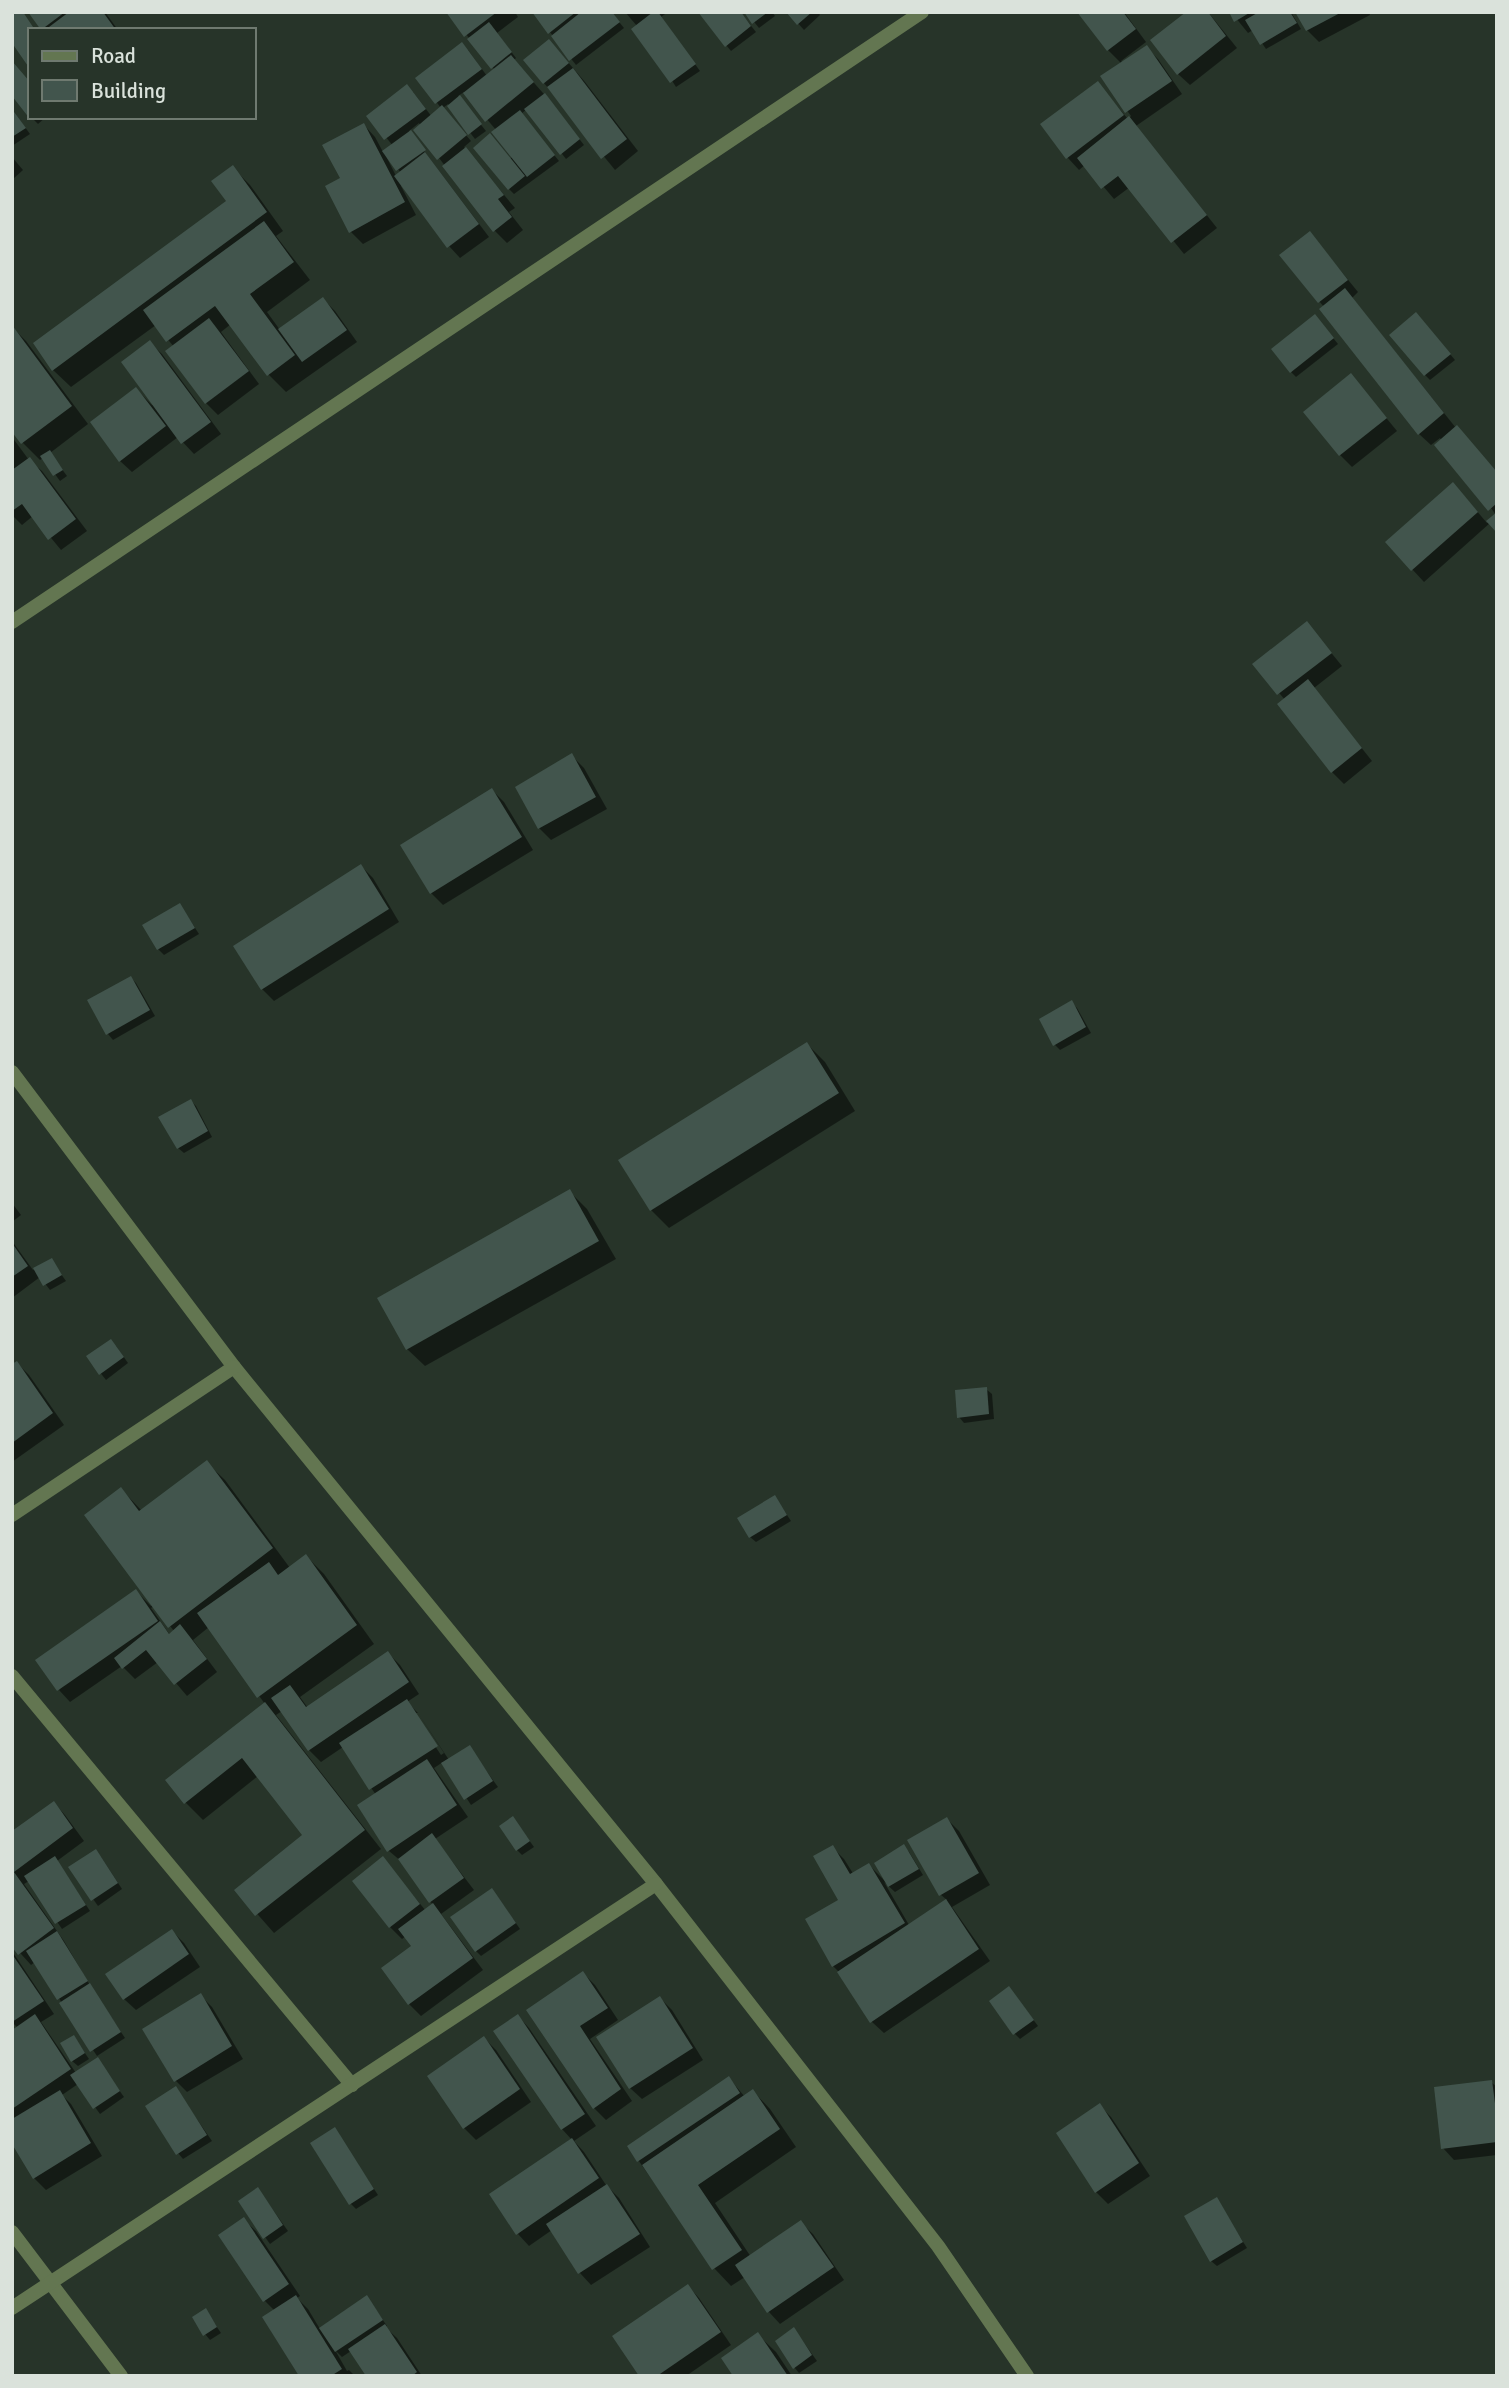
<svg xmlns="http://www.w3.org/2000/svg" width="1509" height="2388" font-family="Signika,sans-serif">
<rect width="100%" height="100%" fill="#273429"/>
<g fill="#0007" fill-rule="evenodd">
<path d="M30,12H105L118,30H44Z"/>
<path d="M448,12H515L518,17L497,33L516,58L514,60L550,101L584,145L566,159L527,109L521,114L559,161L514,194L509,189L510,159L512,157L496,130L464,92L458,96L486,131L475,139L448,104L443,108L471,141L464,147L515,208L509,212L523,230L507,243L495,231L439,158L419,123L409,131L489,237L460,258L449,246L403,185L401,186L416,215L363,244L351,232L342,179L364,125L375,137L383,152L393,146L369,116L413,92L432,117L441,108L418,78L468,50L487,76L495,70ZM389,157L401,173L396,176L387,158Z"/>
<path d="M534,12H611L624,28L576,65Z"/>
<path d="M625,12H668L661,17L700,71L676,87L637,26Z"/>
<path d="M740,12L756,32L731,51L726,45Z"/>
<path d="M746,12H772L775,16L759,28Z"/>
<path d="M788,12H818L820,15L804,30Z"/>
<path d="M1079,12H1124L1146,42L1121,61L1123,63L1146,47L1158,59L1182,94L1136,126L1217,228L1184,254L1130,187L1114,199L1085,165L1079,170L1068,158L1043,125L1097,83L1128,119L1131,116L1103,77L1122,64L1108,50Z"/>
<path d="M1208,12L1237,48L1190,85L1178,74Z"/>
<path d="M1231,12H1291L1301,29L1266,49L1253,30L1248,33Z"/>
<path d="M1297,12H1369L1370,15L1319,42L1307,30Z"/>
<path d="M555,47L585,82L638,151L615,170L526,61Z"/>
<path d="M12,109L30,134L12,146Z"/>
<path d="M31,117H46L38,124Z"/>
<path d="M12,157L23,170L12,180Z"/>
<path d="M232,167L250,185L283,231L276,236L310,280L267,312L280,330L323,299L335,311L357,342L286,392L268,374L231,324L221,332L259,384L218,415L206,403L174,347L156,325L71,387L53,370L228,202Z"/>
<path d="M1310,233L1358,292L1352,298L1456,428L1497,472V530L1490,523L1424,582L1387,542L1464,496L1487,523L1496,515L1440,438L1431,445L1419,434L1324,307L1281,255Z"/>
<path d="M1422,320L1455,360L1430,380L1425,375Z"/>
<path d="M1320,322L1338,344L1296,377L1291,372Z"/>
<path d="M12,327L26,341L88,424L50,453L67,476L60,481L43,458L40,460L23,443Z"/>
<path d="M150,343L162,354L221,434L194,454L178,437L132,472L120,461L136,389L152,405L154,404Z"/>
<path d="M1351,375L1397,431L1352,467L1340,455Z"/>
<path d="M12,437L29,460L42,471L87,531L61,550L33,516L22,525L12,515Z"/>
<path d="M1307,623L1342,666L1314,688L1372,761L1344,784L1332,772L1285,700L1255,664Z"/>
<path d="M572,756L584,768L607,809L551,840L539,828Z"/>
<path d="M492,790L504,802L533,850L443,905L431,893L403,846Z"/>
<path d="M361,866L373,878L399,922L274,1001L262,989Z"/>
<path d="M180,905L199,934L164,955L158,949Z"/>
<path d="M131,978L136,983L155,1016L113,1040L108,1034L89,1001Z"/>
<path d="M1072,1003L1077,1008L1091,1033L1060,1050L1055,1045Z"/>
<path d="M807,1044L825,1062L855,1111L669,1228L651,1210Z"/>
<path d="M191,1101L196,1106L212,1137L184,1153L178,1148Z"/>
<path d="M569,1191L587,1209L616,1259L425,1366L407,1349Z"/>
<path d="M12,1203L21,1215L12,1222Z"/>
<path d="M12,1241L33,1270L51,1260L66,1281L50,1290L40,1277L12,1298Z"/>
<path d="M116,1346L128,1363L106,1380L88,1357Z"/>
<path d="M17,1363L29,1375L64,1425L12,1462V1366Z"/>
<path d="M986,1389L992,1394L994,1419L964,1423L959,1417Z"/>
<path d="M207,1463L225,1480L290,1568L306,1556L324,1574L374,1644L300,1697L308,1708L388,1653L400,1665L419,1694L407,1702L418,1713L449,1760L469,1747L498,1787L471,1805L443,1762L434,1768L468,1817L435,1839L474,1890L441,1914L483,1970L421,2016L409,2004L383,1969L414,1947L406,1936L402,1939L390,1927L383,1859L426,1911L433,1905L402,1862L389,1851L376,1795L343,1747L321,1762L309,1750L282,1711L276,1715L381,1849L274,1933L236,1890L304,1836L258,1776L203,1820L185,1802L265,1704L209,1627L193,1640L217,1672L187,1696L158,1662L135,1679L122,1666L70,1702L59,1690L136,1591L151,1606L153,1604L121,1489L142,1511ZM154,1606L174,1631L170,1635L151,1608ZM413,1713H418L444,1753L441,1755Z"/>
<path d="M775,1497L791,1521L756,1542L750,1537Z"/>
<path d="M54,1803L65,1815L84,1841L57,1861L90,1911L62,1929L29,1881L24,1884L64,1941L91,1987L125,2038L97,2056L35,1962L31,1965L12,1944V1834Z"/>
<path d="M513,1818L534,1847L522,1855L517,1850Z"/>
<path d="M947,1819L959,1831L990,1885L952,1907L990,1961L884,2033L872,2022L840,1973L833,1966L840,1900L832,1847L844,1859L854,1875L869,1865L886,1882L904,1847L909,1852L923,1875L895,1892L884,1882L909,1925L947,1900L941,1895Z"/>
<path d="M101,1857L122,1889L98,1906L71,1868Z"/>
<path d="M497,1896L520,1929L481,1956L476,1951Z"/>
<path d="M172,1931L184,1943L200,1967L136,2010L124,1999Z"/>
<path d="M12,1951L54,2014L41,2022L76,2073L97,2059L124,2097L100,2114L78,2084L62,2095L71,2104L102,2156L46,2190L34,2178L12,2141V2032L18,2028L12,2022Z"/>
<path d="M583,1973L595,1985L618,2020L590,2039L632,2101L606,2120L594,2108L528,2011Z"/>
<path d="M1014,1994L1038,2026L1020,2039L1015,2034Z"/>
<path d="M200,1995L212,2007L243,2059L187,2092L175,2080Z"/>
<path d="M660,1998L672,2010L703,2060L642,2099L630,2088Z"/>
<path d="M518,2016L529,2028L596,2126L574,2141L584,2152L606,2185L619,2198L650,2247L591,2285L580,2273L552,2230L529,2246L518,2234L572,2140L562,2129Z"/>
<path d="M74,2037L89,2059L78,2066L72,2061Z"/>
<path d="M484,2038L496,2050L531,2102L476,2140L464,2128Z"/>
<path d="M729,2078L745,2097L753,2091L770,2109L796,2147L715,2203L751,2257L801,2223L813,2234L844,2280L780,2324L769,2312L745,2277L731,2286L714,2268L629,2147Z"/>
<path d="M1491,2082L1497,2087V2155L1454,2160L1443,2148Z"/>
<path d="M176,2089L212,2141L183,2159L178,2153Z"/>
<path d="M1099,2105L1111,2117L1150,2176L1108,2204L1096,2192Z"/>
<path d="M335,2130L378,2195L356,2209L351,2204Z"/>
<path d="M258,2189L288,2231L270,2244L240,2202Z"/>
<path d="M1216,2199L1247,2248L1217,2266L1211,2261Z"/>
<path d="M244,2220L256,2231L300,2296L297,2298L308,2309L320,2329L367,2297L387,2326L385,2327L397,2338L422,2376H368L351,2351L342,2357L335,2350L347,2371L349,2370L355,2376H301L275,2311L265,2301Z"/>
<path d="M688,2286L699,2298L731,2345L686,2376H641Z"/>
<path d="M206,2311L221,2333L210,2340L205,2334Z"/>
<path d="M794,2329L817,2361L799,2373L794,2367Z"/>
<path d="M758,2335L776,2352L792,2376H735Z"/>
</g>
<g fill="#42554d">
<path d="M12,12H23L35,30H30V69L12,43Z"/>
<path d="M28,12H65L41,30Z"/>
<path d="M69,12H103L116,30H45Z"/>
<path d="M446,12H497L464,37Z"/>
<path d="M532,12H576L548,34Z"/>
<path d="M581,12H612L620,22L569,61L551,36Z"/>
<path d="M653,12H658L696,64L670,83L631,29Z"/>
<path d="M698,12H741L751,26L725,47Z"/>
<path d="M744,12H768L752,24Z"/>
<path d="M786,12H812L797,25Z"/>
<path d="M1077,12H1123L1136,29L1107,51Z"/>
<path d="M1186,12H1208L1226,36L1177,75L1150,40Z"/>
<path d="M1229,12H1251L1234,22Z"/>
<path d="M1259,12H1290L1297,23L1260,45L1245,20Z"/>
<path d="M1295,12H1342L1306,31Z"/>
<path d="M489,22L512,52L491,69L467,39Z"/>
<path d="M549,39L569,63L543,84L523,60Z"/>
<path d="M462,42L482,69L435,104L415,78Z"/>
<path d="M1147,45L1172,81L1125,113L1100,76Z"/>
<path d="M511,55L534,82L485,122L463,93Z"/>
<path d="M12,61L30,82V119L12,96Z"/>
<path d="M573,68L627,139L601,159L547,87Z"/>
<path d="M1098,81L1124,115L1066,159L1040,124Z"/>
<path d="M407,84L426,109L384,140L366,116Z"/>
<path d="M545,93L580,139L560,155L524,109Z"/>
<path d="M460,95L482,124L468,135L447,106Z"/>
<path d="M442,105L467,135L437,160L413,130Z"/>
<path d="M12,109L26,128L12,137Z"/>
<path d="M520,110L555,155L527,177L491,132Z"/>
<path d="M1129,116L1207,215L1171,243L1118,176L1101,189L1077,158Z"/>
<path d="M364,123L405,202L349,233L325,186L340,178L322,145Z"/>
<path d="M411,130L426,150L396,171L382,151Z"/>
<path d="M490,133L525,176L508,190L473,148Z"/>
<path d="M466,147L504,195L498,199L512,217L493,232L442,166Z"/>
<path d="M425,152L479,224L447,248L394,176Z"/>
<path d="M233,165L267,212L52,371L33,343L226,201L211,181Z"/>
<path d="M264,221L294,262L250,294L295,355L267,376L215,306L166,342L143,310Z"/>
<path d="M1310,231L1348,280L1318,303L1279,255Z"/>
<path d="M1345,288L1444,413L1418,435L1319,309Z"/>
<path d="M323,297L347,330L302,362L278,329Z"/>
<path d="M1416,312L1451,354L1424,376L1389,335Z"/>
<path d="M1315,314L1334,338L1290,373L1271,349Z"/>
<path d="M209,318L249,371L205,404L165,351Z"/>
<path d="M12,325L72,406L21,444L12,432Z"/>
<path d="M150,340L211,422L181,444L121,362Z"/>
<path d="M1351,373L1387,418L1339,456L1303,412Z"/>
<path d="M136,387L166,426L119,462L90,422Z"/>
<path d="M1457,425L1497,472V503L1488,511L1434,445Z"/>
<path d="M50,450L63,470L53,476L40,456Z"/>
<path d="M30,457L76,519L48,540L22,504L12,511V470Z"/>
<path d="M1453,482L1478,512L1411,571L1385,542Z"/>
<path d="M1497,512V533L1486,521Z"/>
<path d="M1307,621L1332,653L1277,695L1252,664Z"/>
<path d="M1308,679L1362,748L1331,773L1277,704Z"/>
<path d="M572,753L596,797L538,829L515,787Z"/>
<path d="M492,788L522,837L430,894L400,845Z"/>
<path d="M361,864L389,909L261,990L233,946Z"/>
<path d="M180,903L195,928L157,950L142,925Z"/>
<path d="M131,976L150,1010L106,1035L87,1000Z"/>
<path d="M1072,1000L1086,1027L1053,1046L1039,1019Z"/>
<path d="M807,1042L839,1093L650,1211L618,1160Z"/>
<path d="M191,1099L208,1131L177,1149L158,1117Z"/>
<path d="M570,1189L599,1241L406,1350L377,1298Z"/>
<path d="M12,1243L28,1266L12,1277Z"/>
<path d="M52,1258L62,1275L43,1286L33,1268Z"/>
<path d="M111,1339L124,1357L99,1375L86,1356Z"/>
<path d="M17,1361L53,1413L12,1443V1364Z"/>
<path d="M987,1387L989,1414L957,1418L955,1390Z"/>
<path d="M207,1460L273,1548L168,1628L84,1515L121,1487L139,1511Z"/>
<path d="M775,1495L787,1515L749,1538L737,1518Z"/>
<path d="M306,1554L357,1625L257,1698L197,1613L269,1562L278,1575Z"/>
<path d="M136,1589L158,1621L57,1691L35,1660Z"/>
<path d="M160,1621L169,1634L180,1624L207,1659L174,1685L146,1650L122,1669L114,1658Z"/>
<path d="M388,1651L409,1682L308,1751L271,1698L290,1685L306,1707Z"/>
<path d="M407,1699L438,1746L369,1790L339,1743Z"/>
<path d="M265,1702L365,1830L255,1916L234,1890L302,1835L242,1758L184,1804L165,1780Z"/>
<path d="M470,1745L493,1781L464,1800L441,1763Z"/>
<path d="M427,1759L457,1805L387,1852L357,1805Z"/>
<path d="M54,1801L73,1828L14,1872L54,1928L18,1955L12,1947V1831Z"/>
<path d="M513,1816L530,1841L516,1851L499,1826Z"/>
<path d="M947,1817L979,1873L939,1896L907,1840Z"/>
<path d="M432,1833L464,1878L429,1903L398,1859Z"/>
<path d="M904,1844L919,1869L888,1887L874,1863Z"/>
<path d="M833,1845L850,1874L869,1863L905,1923L832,1967L805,1919L838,1900L813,1856Z"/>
<path d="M96,1849L118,1883L91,1901L68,1867Z"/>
<path d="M55,1856L86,1905L55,1924L24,1876Z"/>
<path d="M383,1856L420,1904L389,1928L352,1881Z"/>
<path d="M492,1888L516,1923L475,1952L450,1917Z"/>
<path d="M946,1899L979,1949L870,2023L837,1972Z"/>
<path d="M433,1903L473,1958L408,2005L381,1968L411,1946L398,1929Z"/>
<path d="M172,1929L189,1954L123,2000L105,1974Z"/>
<path d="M57,1931L88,1981L57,2000L26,1951Z"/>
<path d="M12,1954L44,2001L12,2022Z"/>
<path d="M583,1971L608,2008L580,2026L621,2089L593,2109L526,2010Z"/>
<path d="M90,1983L121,2032L90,2052L59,2003Z"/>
<path d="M1009,1986L1034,2020L1013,2035L989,2001Z"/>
<path d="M201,1993L232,2046L174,2082L142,2029Z"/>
<path d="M660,1996L693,2048L629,2089L596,2037Z"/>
<path d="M35,2014L71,2069L12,2109V2030Z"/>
<path d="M518,2014L585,2114L561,2130L493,2031Z"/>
<path d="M74,2035L85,2053L71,2062L60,2043Z"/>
<path d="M484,2036L520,2089L463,2129L427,2076Z"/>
<path d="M98,2057L120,2091L93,2109L70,2075Z"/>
<path d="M729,2076L740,2093L637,2162L627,2146Z"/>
<path d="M1492,2080L1497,2119V2142L1441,2149L1434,2087Z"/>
<path d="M176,2086L207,2135L176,2155L145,2106Z"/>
<path d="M753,2089L780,2129L698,2185L742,2250L712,2270L642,2165Z"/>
<path d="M60,2090L91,2143L33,2179L12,2144V2119Z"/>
<path d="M1100,2103L1139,2163L1095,2193L1056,2133Z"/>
<path d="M335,2127L374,2189L349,2205L310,2143Z"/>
<path d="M572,2138L599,2178L516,2235L489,2194Z"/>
<path d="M607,2184L640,2234L578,2274L546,2224Z"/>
<path d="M258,2187L283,2225L263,2239L238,2201Z"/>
<path d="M1217,2197L1243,2242L1210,2262L1184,2216Z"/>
<path d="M244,2217L289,2284L263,2302L218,2235Z"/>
<path d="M801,2220L834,2267L767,2313L735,2265Z"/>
<path d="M688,2284L721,2332L657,2376H639L612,2336Z"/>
<path d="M296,2295L342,2369L331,2376H299L262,2317Z"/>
<path d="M367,2295L383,2320L335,2352L319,2328Z"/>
<path d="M206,2308L217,2327L203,2336L192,2317Z"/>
<path d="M385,2324L417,2372L412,2376H366L348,2349Z"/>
<path d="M794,2327L812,2355L793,2369L775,2341Z"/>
<path d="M758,2332L788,2376H733L721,2358Z"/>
</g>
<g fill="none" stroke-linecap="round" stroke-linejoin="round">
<g stroke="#637651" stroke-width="14">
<path d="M12,622L922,12"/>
<path d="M12,1072L234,1367L656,1884L938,2246L1027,2376"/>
<path d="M12,1515L234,1367"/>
<path d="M12,1676L352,2085"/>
<path d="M12,2232L121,2376"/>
<path d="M12,2308L656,1884"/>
</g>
</g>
<rect width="1509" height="2388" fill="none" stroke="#dae2db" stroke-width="28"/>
<rect x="28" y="28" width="228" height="91" fill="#273429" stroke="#6f7a70" stroke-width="2"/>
<rect x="42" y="51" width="35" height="10" fill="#637651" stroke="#6f7a70" stroke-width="2"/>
<text x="91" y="63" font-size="21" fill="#dae2db">Road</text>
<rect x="42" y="80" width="35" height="21" fill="#42554d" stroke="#6f7a70" stroke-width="2"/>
<text x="91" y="98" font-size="21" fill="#dae2db">Building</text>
</svg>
